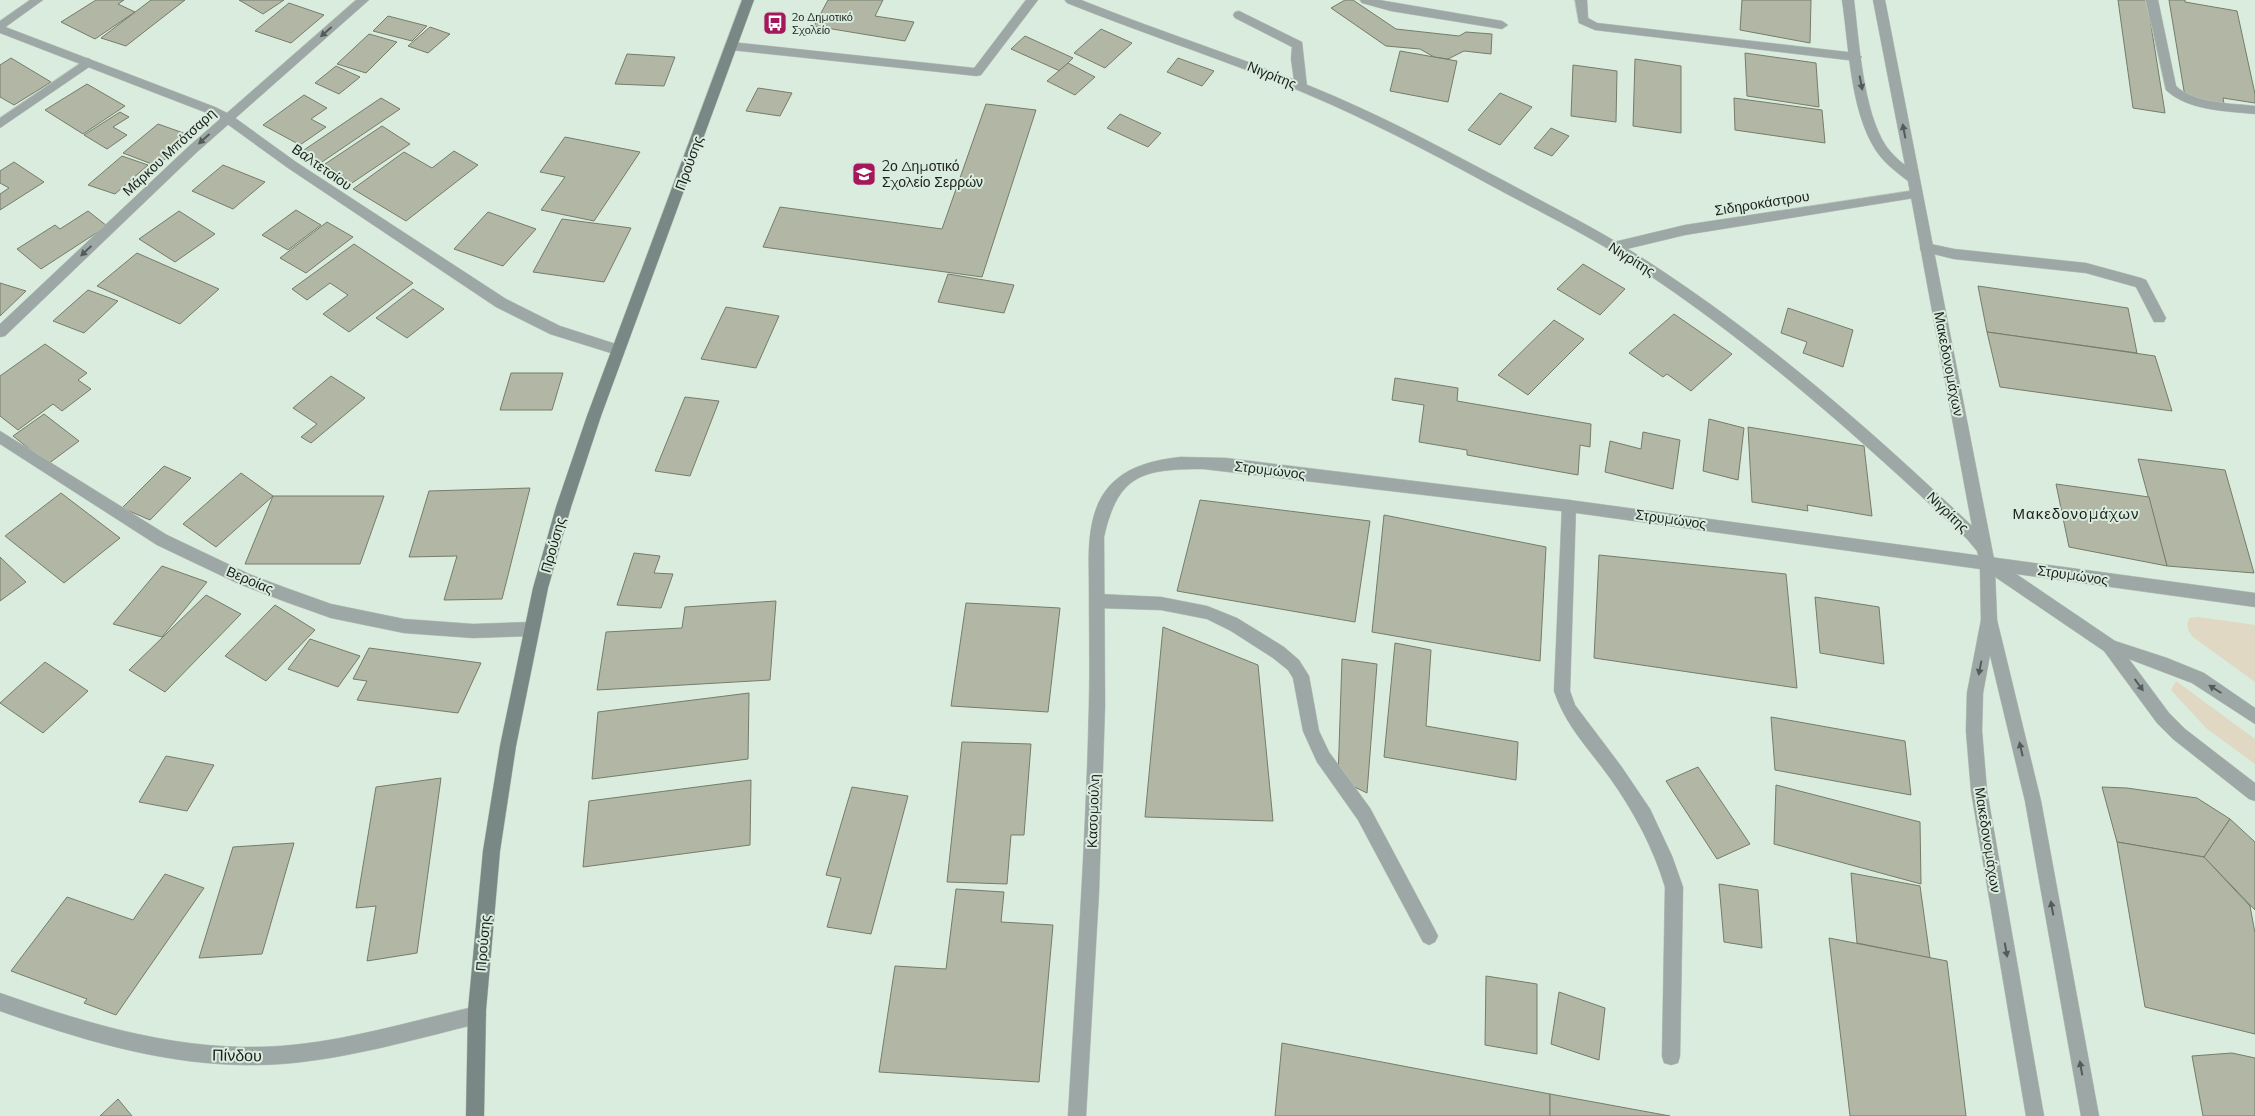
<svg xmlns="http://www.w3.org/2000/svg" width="2255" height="1116" font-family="Montserrat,sans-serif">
<rect width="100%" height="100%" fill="#daecde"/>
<g fill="#e0d8c2">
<path d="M2199,617L2255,625V682L2193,637C2188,631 2186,626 2189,618Z"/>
<path d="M2176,681L2255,739V764L2206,728L2171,690Z"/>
</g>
<g fill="#b1b7a4" stroke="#767c6a">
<path d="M96,0H124L118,4L135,12L95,39L61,22Z"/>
<path d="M151,0H185L126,46L101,38Z"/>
<path d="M239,0H284L263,14Z"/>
<path d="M828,0H883L875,16L914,22L905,41L814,26Z"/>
<path d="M1345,0H1353L1396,29L1459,36L1466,32L1492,34L1491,54L1464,51L1448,59L1434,57L1420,49L1386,46L1331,8Z"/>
<path d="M1742,0H1811L1810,43L1740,30Z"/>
<path d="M2118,0H2147L2165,113L2133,108Z"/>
<path d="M2169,0H2185V2L2237,11L2255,94V103L2223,98L2224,104L2185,97Z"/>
<path d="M289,3L324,15L291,43L255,31Z"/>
<path d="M388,16L427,26L412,41L373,31Z"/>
<path d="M430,27L450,34L428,53L408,46Z"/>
<path d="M1101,29L1132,43L1105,68L1074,53Z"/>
<path d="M369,34L397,42L366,73L337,64Z"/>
<path d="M1025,36L1073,58L1060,71L1011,49Z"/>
<path d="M1400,51L1457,61L1448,102L1390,91Z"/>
<path d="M1745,53L1816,63L1819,107L1747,96Z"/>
<path d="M627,54L675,57L664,86L615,84Z"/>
<path d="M11,58L51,82L14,105L0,97V65Z"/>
<path d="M1178,58L1214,71L1202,86L1167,72Z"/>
<path d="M1635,59L1681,66V133L1633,126Z"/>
<path d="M1068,63L1095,77L1075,95L1047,81Z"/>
<path d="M1573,65L1617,71L1616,122L1571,116Z"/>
<path d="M336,66L360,77L339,94L315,83Z"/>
<path d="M87,84L125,106L83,134L45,110Z"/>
<path d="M758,88L792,93L780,116L746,111Z"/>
<path d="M1500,93L1532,107L1500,145L1468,130Z"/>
<path d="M304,95L327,108L311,119L326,127L300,145L263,125Z"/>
<path d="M381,98L400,109L319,164L301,152Z"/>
<path d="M1734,98L1822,110L1825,143L1735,130Z"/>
<path d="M986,104L1036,110L982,277L763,247L780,207L942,229Z"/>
<path d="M120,112L129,117L113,127L127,135L107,149L84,135Z"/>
<path d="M1120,114L1161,133L1148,147L1107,128Z"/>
<path d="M158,124L192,136L157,166L123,153Z"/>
<path d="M382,126L410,144L352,183L325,164Z"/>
<path d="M1551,128L1569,136L1552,156L1534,148Z"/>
<path d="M565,137L640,152L594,221L541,210L565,177L540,172Z"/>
<path d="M454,151L478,165L406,221L353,189L404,152L432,168Z"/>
<path d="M122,156L148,165L115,194L88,185Z"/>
<path d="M14,162L44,182L0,210V194L9,188L0,183V171Z"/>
<path d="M223,165L265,182L233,209L192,191Z"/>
<path d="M296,210L321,225L288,250L262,235Z"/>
<path d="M88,211L107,226L41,269L17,249L55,225L60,229Z"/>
<path d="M179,211L215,234L175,262L139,239Z"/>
<path d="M488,212L536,229L503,266L454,249Z"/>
<path d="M562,219L631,228L604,282L533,272Z"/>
<path d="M327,222L353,237L306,273L280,258Z"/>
<path d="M354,244L413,283L349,332L323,314L348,295L330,283L307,300L292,289Z"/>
<path d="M137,253L219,289L180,324L97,286Z"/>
<path d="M1583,264L1625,289L1600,315L1557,289Z"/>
<path d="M948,274L1014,285L1004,313L938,302Z"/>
<path d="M0,283L26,291L0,316Z"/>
<path d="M1978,286L2128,308L2137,353L1987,332Z"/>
<path d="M413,289L444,309L407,338L376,318Z"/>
<path d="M88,290L118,301L84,333L53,321Z"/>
<path d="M726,307L779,316L756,368L701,359Z"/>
<path d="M1788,308L1853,330L1843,367L1803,353L1807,342L1781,333Z"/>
<path d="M1674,314L1732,354L1691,391L1667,374L1663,377L1629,353Z"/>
<path d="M1554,320L1584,339L1528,395L1498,375Z"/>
<path d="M1987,332L2155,356L2172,411L2000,387Z"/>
<path d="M45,344L87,373L78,380L91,389L62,411L53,404L18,430L0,416V376Z"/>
<path d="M511,373H563L552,410H500Z"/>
<path d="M331,376L365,398L311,443L301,437L317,424L293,408Z"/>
<path d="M1395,378L1458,388L1457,401L1591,424L1590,447L1580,445L1578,475L1467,455V450L1419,442L1424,405L1392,400Z"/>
<path d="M685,397L719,401L690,476L655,471Z"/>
<path d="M44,414L79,441L48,464L13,436Z"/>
<path d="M1709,419L1744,428L1738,480L1703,471Z"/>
<path d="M1748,427L1864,446L1872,516L1807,505L1808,511L1752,502Z"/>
<path d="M1643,432L1680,440L1673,489L1605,472L1610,441L1641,449Z"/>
<path d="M2138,459L2225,470L2254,573L2167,566Z"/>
<path d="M164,466L191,478L150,520L122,508Z"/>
<path d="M241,473L273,496L216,547L183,524Z"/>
<path d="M2056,484L2149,497L2167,566L2069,547Z"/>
<path d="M530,488L502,599L444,600L457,556L409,557L429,491Z"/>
<path d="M61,493L120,538L64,583L5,536Z"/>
<path d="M273,496H384L360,564H245Z"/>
<path d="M1200,500L1370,521L1355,622L1177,591Z"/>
<path d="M1384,515L1546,547L1540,661L1372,632Z"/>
<path d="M634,553L660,556L654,573L673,574L661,608L617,605Z"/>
<path d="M1599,555L1786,574L1797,688L1594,658Z"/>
<path d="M0,557L26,582L0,601Z"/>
<path d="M162,566L207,582L162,637L113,624Z"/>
<path d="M206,595L241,614L165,692L129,670Z"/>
<path d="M1815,597L1879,607L1884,664L1820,653Z"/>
<path d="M776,601L770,680L597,690L606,632L682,628L685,607Z"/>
<path d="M966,603L1060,608L1048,712L951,706Z"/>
<path d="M275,605L315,630L266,681L225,656Z"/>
<path d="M1163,627L1258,665L1273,821L1145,817Z"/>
<path d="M310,639L360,656L338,687L288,669Z"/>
<path d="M1395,643L1431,650L1426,726L1518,742L1516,780L1384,757Z"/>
<path d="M369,648L481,663L458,713L357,700L367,681L353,679Z"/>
<path d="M1342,659L1377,664L1367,793L1338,779Z"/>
<path d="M45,662L88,691L43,733L0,703Z"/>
<path d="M749,693L748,759L592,779L598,712Z"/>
<path d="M1771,717L1905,741L1911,795L1775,770Z"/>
<path d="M962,742L1031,744L1024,835H1011L1007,884L947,882Z"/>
<path d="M166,756L214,765L187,811L139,802Z"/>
<path d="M1698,767L1750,844L1717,859L1666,781Z"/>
<path d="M441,778L417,953L367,961L376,906L356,908L376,787Z"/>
<path d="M751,780L750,845L583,867L589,801Z"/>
<path d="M1776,785L1920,822L1921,884L1774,844Z"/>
<path d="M852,787L908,796L871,934L827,927L841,878L826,875Z"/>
<path d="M2102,787L2127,788L2197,798L2230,819L2204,857L2117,842Z"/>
<path d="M2230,819L2255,842V910L2204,857Z"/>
<path d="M2117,842L2204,857L2250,906L2255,933V1034L2145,1007Z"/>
<path d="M294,843L262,954L199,958L233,847Z"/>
<path d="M1851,873L1920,886L1930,958L1857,943Z"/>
<path d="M165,874L204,888L116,1015L84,1003L87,999L11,971L67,897L133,920Z"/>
<path d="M1719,884L1758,890L1762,948L1724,942Z"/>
<path d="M956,889L1004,892L1001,922L1053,925L1039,1082L879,1072L895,966L946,969Z"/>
<path d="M1829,938L1947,961L1966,1116H1850Z"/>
<path d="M1486,976L1537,984V1054L1485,1045Z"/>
<path d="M1559,992L1605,1008L1599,1060L1551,1044Z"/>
<path d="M1282,1043L1550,1094V1116H1275Z"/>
<path d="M2232,1053L2255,1058V1116H2203L2192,1056Z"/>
<path d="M1550,1094L1670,1116H1550Z"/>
<path d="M118,1099L132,1116H100Z"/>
</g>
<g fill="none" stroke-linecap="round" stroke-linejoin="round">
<g stroke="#b7c7bb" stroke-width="1">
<g id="service">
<path d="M1026,0H1038L981,75L977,76L731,50L725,46L731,42L974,68Z"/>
<path d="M1360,0H1379L1502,21L1508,25L1502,29L1391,11L1362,3Z"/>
<path d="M1575,0H1587L1588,18L1597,23L1856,53L1862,57L1856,61L1595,30L1579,23Z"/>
<path d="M2146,0H2158L2176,86C2195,104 2230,103 2255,106V114C2227,111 2188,111 2166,90Z"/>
<path d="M1239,11L1302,42L1307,87L1305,90L1301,91L1295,87L1291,59L1292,47L1235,18L1233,15L1235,12Z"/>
<path d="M1569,500L1574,502L1576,506L1570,691L1575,705L1621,766L1650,809L1672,856L1683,887L1680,1056L1678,1063L1671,1065L1664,1063L1662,1056L1665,887C1653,847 1634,812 1610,778C1589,749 1565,725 1554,691L1562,506L1564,502Z"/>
<path d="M1098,594L1161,597L1207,606L1237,618L1284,647L1299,660L1309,676L1319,731L1329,752L1370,808L1435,930L1438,936L1435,942L1429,945L1423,942L1358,820L1317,762L1303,731L1293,678L1288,670L1273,658L1231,631L1207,619L1161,610L1098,608L1093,606L1090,601L1093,596Z"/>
</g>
</g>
<g stroke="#b7c7bb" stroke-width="1">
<g id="minor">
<path d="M30,0H43L0,31V21Z"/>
<path d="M356,0H369L196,153L5,336L0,337V324L188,147Z"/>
<path d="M88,58L94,62L92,65L0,128V118Z"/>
<path d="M1916,190L1922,194L1920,197L1685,235L1614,252L1609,250L1608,247L1609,244L1614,242L1685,225Z"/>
<path d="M1926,243L1954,249L2086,263L2141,278L2146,280L2166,318L2164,322H2154L2136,287L2086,273L1954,259L1921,251L1920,248L1921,245Z"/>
<path d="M0,431L167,535L249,574L289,589L331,604L404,619L473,624L531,622L536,624L539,629L536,634L531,636L473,638L404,633L331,618L286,602L239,584L157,545L0,444Z"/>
<path d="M1181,457L1226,458L1569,500L2255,593V607L1995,571L1997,620L2041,801L2099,1116H2081L2025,801L1990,655L1983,693L1982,731L1987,791L2044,1116H2026L1971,791L1966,731L1967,693L1981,620L1980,569L1569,512L1203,469C1143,469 1118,474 1104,537L1105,705L1099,892L1086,1116H1068C1076,979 1086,842 1089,705C1090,666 1089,626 1089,587C1089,562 1087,537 1095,512C1108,472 1143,461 1181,457Z"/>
<path d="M0,993C91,1025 183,1053 281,1046C347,1041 412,1021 477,1006L483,1009L486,1015L483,1021L477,1024C412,1040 347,1059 281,1064C183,1071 90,1043 0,1011Z"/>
</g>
</g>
<g stroke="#b7c7bb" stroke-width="1">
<g id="tertiary">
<path d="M1065,0H1081C1166,34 1253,61 1336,97C1396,123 1453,154 1510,184C1556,209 1603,232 1647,261C1765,337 1871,430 1972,526L1908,181C1896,172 1883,162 1875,149C1850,109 1849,46 1842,0H1854C1859,41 1863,111 1886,146C1891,153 1898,160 1905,165L1873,0H1885L1994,559L2115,641L2167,658L2204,673L2255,708V724L2192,683L2129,659L2169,713L2185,729L2255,783V801L2249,799L2173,739L2157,723L2104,651L1982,568L1977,551L1967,539C1864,442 1758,347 1640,269C1597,240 1550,217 1505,193C1448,162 1390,131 1330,104C1244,66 1154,38 1067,3Z"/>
<path d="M0,25L215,107L231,115L296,162L506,299L560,326L622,346L624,350L622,354L617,355L550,334L496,307L288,168L223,121L207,113L0,33Z"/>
</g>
</g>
<g stroke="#b7c7bb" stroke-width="1">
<path id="secondary" d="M742,0H754L601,416L571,507L548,588L516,746L500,851L486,1010L484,1116H466L468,1010L483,851L500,746L533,588L556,507L587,416Z"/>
</g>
<use href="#service" fill="#9da7a5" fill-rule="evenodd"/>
<use href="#minor" fill="#9da7a5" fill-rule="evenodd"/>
<use href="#tertiary" fill="#9da7a5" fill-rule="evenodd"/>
<use href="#secondary" fill="#798885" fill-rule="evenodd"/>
</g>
<defs><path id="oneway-solid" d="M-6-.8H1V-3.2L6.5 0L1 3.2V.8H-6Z" transform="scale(1.25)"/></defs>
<g fill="#545c59">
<use href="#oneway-solid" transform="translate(326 32) rotate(139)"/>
<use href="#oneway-solid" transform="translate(1861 83) rotate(79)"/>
<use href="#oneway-solid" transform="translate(1904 131) rotate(-101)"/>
<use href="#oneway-solid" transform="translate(204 139) rotate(138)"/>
<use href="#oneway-solid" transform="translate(86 251) rotate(137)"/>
<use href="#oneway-solid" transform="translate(1980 668) rotate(101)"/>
<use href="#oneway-solid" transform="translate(2139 685) rotate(54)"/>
<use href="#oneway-solid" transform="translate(2215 689) rotate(-148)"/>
<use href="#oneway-solid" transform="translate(2021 749) rotate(-103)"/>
<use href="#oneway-solid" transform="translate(2052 908) rotate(-100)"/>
<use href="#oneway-solid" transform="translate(2006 950) rotate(80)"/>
<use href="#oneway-solid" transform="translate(2081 1068) rotate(-100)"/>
</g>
<defs>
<g id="bus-square" transform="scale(1.25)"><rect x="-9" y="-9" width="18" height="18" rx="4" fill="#a5175b" stroke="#daecde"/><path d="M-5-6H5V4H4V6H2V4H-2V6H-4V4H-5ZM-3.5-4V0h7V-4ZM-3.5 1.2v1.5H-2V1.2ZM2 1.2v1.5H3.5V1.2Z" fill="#fff"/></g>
<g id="school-square" transform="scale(1.25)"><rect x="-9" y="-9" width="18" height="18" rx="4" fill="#a5175b" stroke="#daecde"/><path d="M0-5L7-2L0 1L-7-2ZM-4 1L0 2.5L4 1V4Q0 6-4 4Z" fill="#fff"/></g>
</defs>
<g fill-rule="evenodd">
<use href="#bus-square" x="775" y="23"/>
<use href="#school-square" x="864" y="174"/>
</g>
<g text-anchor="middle" stroke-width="4" stroke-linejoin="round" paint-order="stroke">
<g font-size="11" fill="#191f1a" stroke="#daecde" text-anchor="start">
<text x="792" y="21">2ο Δημοτικό<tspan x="792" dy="13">Σχολείο</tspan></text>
</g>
<g font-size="14" fill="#191f1a" stroke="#daecde">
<text transform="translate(1272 75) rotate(22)" y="5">Νιγρίτης</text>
<text transform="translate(169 152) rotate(-43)" y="5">Μάρκου Μπότσαρη</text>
<text transform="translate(689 163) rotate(-70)" y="5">Προύσης</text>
<text transform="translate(322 167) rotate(35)" y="5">Βαλτετσίου</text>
<text transform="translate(1762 203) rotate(-9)" y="5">Σιδηροκάστρου</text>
<text transform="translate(1632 259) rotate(32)" y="5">Νιγρίτης</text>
<text transform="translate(1949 364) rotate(79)" y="5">Μακεδονομάχων</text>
<text transform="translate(1270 470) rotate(7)" y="5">Στρυμώνος</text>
<text transform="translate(1948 512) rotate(44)" y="5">Νιγρίτης</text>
<text transform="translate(1671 519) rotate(8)" y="5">Στρυμώνος</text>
<text transform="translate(553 545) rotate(-74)" y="5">Προύσης</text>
<text transform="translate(2073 575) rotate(8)" y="5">Στρυμώνος</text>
<text transform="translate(250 580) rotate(23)" y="5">Βεροίας</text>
<text transform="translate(1093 811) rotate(-88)" y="5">Κασομούλη</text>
<text transform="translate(1988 840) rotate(81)" y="5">Μακεδονομάχων</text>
<text transform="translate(483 943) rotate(-85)" y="5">Προύσης</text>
</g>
<g font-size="14" fill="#191f1a" stroke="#daecde" text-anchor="start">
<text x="882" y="171">2ο Δημοτικό<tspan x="882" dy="16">Σχολείο Σερρών</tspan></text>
</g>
<g font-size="15" letter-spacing="1" fill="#191f1a" stroke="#daecde">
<text x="2076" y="519">Μακεδονομάχων</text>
</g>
<g font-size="16" fill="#191f1a" stroke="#daecde">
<text transform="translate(237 1055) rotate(1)" y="6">Πίνδου</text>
</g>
</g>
</svg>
